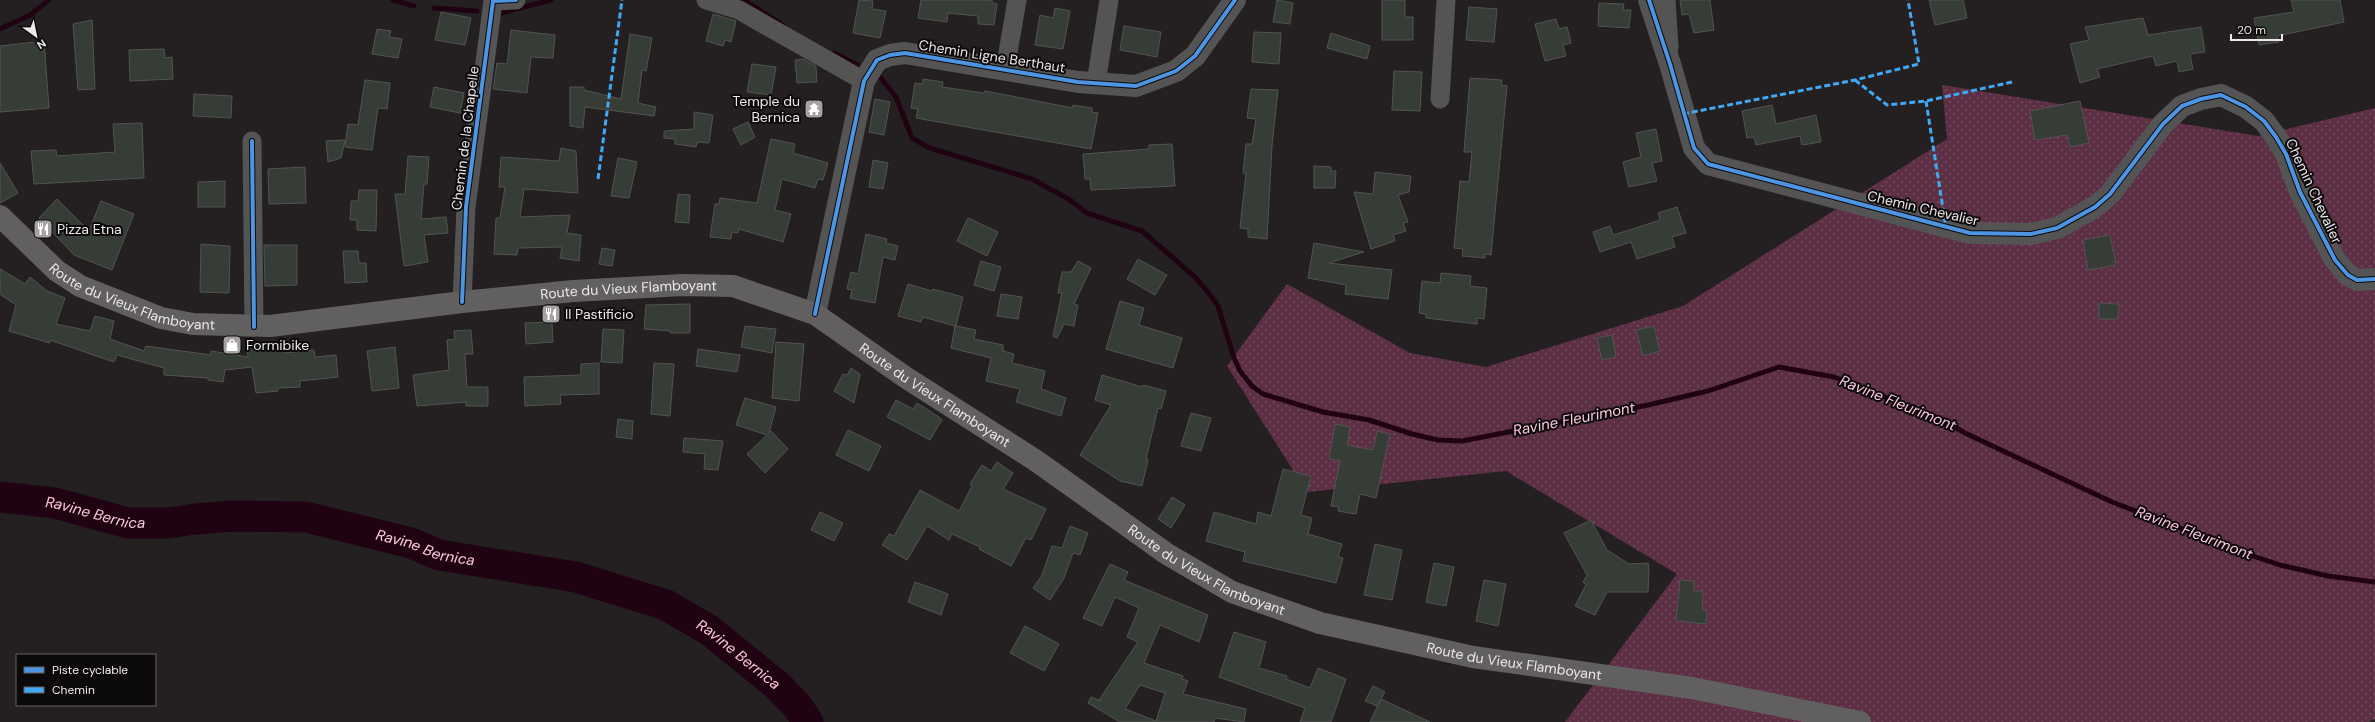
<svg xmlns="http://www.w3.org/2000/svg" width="2375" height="722" font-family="'DM Sans',sans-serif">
<defs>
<pattern id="grass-dots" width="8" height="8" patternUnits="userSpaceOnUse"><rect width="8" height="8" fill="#5c2f45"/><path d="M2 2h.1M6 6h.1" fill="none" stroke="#744d60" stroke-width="1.8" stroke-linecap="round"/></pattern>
</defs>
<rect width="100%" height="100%" fill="#242022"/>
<path fill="url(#grass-dots)" d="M1942,85L2258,136L2375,108V719L2368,722H1565L1677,574L1506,471L1307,492L1227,366L1287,284L1410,353L1486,367L1683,306L1947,139Z"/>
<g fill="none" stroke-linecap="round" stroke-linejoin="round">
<g stroke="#200313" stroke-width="5">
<path d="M393,0L414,6"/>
<path d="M744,0L783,25"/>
<path d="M434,8L477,11"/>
<path d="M501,13L551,0"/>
<path d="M0,29L30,15L49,0"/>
<path d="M834,53L857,65"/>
<path d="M880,77L896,97L912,138L930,148L1032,179L1070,200L1087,213L1142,231L1195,277L1208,292L1218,306L1234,358L1240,371L1252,386L1263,394L1323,412L1369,420L1412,434L1438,440L1462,441L1648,405L1708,391L1779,367L1834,377L1943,420L1965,433L2112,502L2256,557L2280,565L2328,576L2375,582"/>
</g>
<path stroke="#200313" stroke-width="31" id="s1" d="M0,497L55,503L128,523H169L195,519L233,516L306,517L411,543L439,555L576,577L666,605L709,630L778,686L798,707L808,722"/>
</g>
<g fill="#363d36" stroke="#535352" fill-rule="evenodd">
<path d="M859,0L873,1L872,9L886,11L880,38L853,33Z"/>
<path d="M921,0H992V3L997,4L994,25L978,24V16L948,13L947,22L918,18Z"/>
<path d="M1277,0L1293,3L1290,24L1273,22Z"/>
<path d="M1382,0H1405V17H1413V40H1382Z"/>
<path d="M1680,0H1710L1714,30L1694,33L1689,14L1682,15Z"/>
<path d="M1929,0H1963L1967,18L1935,25Z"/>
<path d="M2291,0H2340L2344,22L2277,36L2279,42L2259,45L2254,18L2294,12Z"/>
<path d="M1599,3L1624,4L1623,10H1631L1629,28L1598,26Z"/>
<path d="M1469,7L1497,9L1494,42L1466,40Z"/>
<path d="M1055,8L1070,11L1063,49L1035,45L1040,15L1053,18Z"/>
<path d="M441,12L471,18L465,45L435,40Z"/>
<path d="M713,14L736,21L731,42L725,40L723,46L706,41Z"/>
<path d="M2143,18L2148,35L2201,27L2205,52L2190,54L2193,69L2179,72L2177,61L2156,66L2153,56L2097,69L2100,77L2080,83L2070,44L2089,40L2085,27Z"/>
<path d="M1556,19L1559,29L1567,27L1571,43L1563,45L1566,56L1545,61L1535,24Z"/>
<path d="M92,20L95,89L78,90L73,24Z"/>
<path d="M1124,26L1161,32L1157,57L1120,50Z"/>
<path d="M377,29L391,31L389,37L402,39L398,58L372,54Z"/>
<path d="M511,30L555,35L553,58L531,57L527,93L493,89L497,63L507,64Z"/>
<path d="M1254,32L1281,33L1279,64L1252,62Z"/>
<path d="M1331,33L1370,46L1367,59L1327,48Z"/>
<path d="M630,34L652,38L646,71L642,70L638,103L656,107L654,116L585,107L583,128L570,126V87H584V90L621,99Z"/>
<path d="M44,41L49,108L0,112V46Z"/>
<path d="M164,49L165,58L172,57L173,79L130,81L129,50Z"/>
<path d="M803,59L816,66L817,82L797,83L795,60Z"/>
<path d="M752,64L776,67L771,95L747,92Z"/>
<path d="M1394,71L1422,72L1420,111L1392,110Z"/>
<path d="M1470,78L1502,80L1501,85L1507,86L1491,255L1485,254V258L1462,256L1463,249L1454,248L1460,181L1469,182L1472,152H1464Z"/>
<path d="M923,79L943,82L942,87L984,93L985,91L1073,108V105L1092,108V112L1098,113L1091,149L916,118L918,109L911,108L915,83L922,84Z"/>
<path d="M365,80L390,83L387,109L378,108L372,150L345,147L348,124L358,125Z"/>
<path d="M434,87L464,93L460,113L430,107Z"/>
<path d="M1251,89L1278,90L1272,146L1267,239L1248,237V229L1240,228L1246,173H1243L1246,144H1252L1256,119L1247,118Z"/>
<path d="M194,94L232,96L231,118L193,116Z"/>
<path d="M875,99L890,102L884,135L869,132Z"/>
<path d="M2080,101L2089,143L2070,147L2067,135L2035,140L2030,111Z"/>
<path d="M1772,105L1776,124L1816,115L1821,142L1802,145L1800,136L1756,145L1754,137L1747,138L1742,111Z"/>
<path d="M694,112L713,115L709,143L697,142L696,147L675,144V139L664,138V131L694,129Z"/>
<path d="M748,122L755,137L741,145L733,129Z"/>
<path d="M142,123L144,178L34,184L31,151L56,150L57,156L115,152L113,124Z"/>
<path d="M1656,129L1662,161L1652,163L1657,181L1629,187L1623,162L1641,157L1636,133Z"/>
<path d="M771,139L795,144L793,153L828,163L823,180L818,179L815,188L782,179L775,210L791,214L783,242L739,229L738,233L732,232L731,239L710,237L715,204H719L720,198L757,203Z"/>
<path d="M345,140L341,158L328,162L326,141Z"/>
<path d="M1172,144L1175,186L1091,190L1090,179H1085L1083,154L1149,149V145Z"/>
<path d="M561,148L576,151L578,193L524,189L520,217L570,215L567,233L581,235L579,261L560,258L562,247L518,248L517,255L494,254L496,218H500L505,187H499L501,157L559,161Z"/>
<path d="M408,156L429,157L427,184H424L421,219L446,217L448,233L424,235L428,262L404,266L395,194H405Z"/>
<path d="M618,158L637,162L629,198L611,196Z"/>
<path d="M873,160L888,163L883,189L869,187Z"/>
<path d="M0,163L18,193L0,203Z"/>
<path d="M1314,166L1331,167V171H1336L1335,188H1314Z"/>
<path d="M305,167L306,203L269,204L268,169Z"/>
<path d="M1375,172L1411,176L1409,192L1398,195L1408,222L1403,223L1406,231L1393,235L1395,241L1371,249L1354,192L1373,194Z"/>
<path d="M225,181V207H198V182Z"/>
<path d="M359,190H377L376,231L357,230V220H350L351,201H358Z"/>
<path d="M678,194L690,195L689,223L675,222Z"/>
<path d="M57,199L89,231L101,201L134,214L112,270L74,255L39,218Z"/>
<path d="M1677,207L1686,233L1672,237L1675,247L1637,259L1631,242L1600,252L1593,232L1610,226L1613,235L1633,229L1660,220L1658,213Z"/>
<path d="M968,218L998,232L987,256L957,241Z"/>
<path d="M866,234L887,239L886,243L898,246L895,260L883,257L875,303L850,298L852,290L847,289L851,272L858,274Z"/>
<path d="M2110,235L2116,265L2088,270L2083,240Z"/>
<path d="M1314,243L1364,252L1329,263L1392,270L1388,299L1345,294L1346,285L1308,278Z"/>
<path d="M201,244L230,246L229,293L200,292Z"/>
<path d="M264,245H297V285L265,286Z"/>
<path d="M602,248L615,250L612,266L599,264Z"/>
<path d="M343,251H358L359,263H366L367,282L345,283Z"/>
<path d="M1138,259L1167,275L1155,295L1127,279Z"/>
<path d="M981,261L1001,267L994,291L974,285Z"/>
<path d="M1078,261L1091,268L1074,304L1078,305L1074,326L1064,324L1057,338L1053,336L1062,293H1058L1062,272H1071Z"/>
<path d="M0,269L25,284L30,277L47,291L65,298L56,324L90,331L95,316L114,321L110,339L144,351L146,346L211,355V351L248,357L247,345L283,343L284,353L314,350L315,357L336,355L338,377L300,381V387L278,388V391L256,393L252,367L225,370L223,382L208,380V378L164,375V368L117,355L114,362L50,340V343L9,331L16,305L0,294Z"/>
<path d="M1441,273L1471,276L1470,286L1487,288L1484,319L1477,318V324L1426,318V314L1419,313L1422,281L1440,283Z"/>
<path d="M908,284L932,291L933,289L963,297L956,326L976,330L974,339L1003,345V351L1014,354L1012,363L1045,371L1041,389L1066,398L1061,416L1016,402L1020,389L986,381L991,358L951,348L955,326L923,317L921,322L898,316Z"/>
<path d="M1001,294L1022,297L1018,319L997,316Z"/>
<path d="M1120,301L1144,308L1139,325L1182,338L1173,368L1106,349Z"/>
<path d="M2099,303L2119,304L2118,319H2099Z"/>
<path d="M690,304V333H670V331L644,329L646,305Z"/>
<path d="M552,322L553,342L526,344L525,323Z"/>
<path d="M745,326L776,329L772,353L741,347Z"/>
<path d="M1654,326L1660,351L1643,356L1636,330Z"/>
<path d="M603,329L624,330L622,363L601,362Z"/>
<path d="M471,330L473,354H465L467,387H488V406H466V402L417,406L413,375L449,370L447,340L455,339L454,331Z"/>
<path d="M1612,335L1616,357L1602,360L1597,338Z"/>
<path d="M776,342L804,344L799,401L772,398Z"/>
<path d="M395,347L399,388L372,391L367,351Z"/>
<path d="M698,349L740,355L737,372L696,366Z"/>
<path d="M599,363V394L560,395L561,404L525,406L524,377L581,375V364Z"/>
<path d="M654,363L674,364L670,416L651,414Z"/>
<path d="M851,368L860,374L854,403L834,391L843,374L847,375Z"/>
<path d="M1102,375L1142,387L1143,385L1166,391L1161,409L1158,408L1146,459L1148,460L1142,486L1120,481L1080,455L1111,405L1095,400Z"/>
<path d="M745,398L776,407L769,433L771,431L788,449L765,473L747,454L767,435L736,425Z"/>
<path d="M896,400L913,409L917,403L939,417L942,420L930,440L887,417Z"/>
<path d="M1191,413L1211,418L1201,451L1181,446Z"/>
<path d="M618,419L633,421L632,439L616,437Z"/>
<path d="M1335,424L1350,427L1347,445L1373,450L1377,431L1390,434L1376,498L1360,494L1356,514L1338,511L1339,507L1331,506L1340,461L1329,459Z"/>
<path d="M848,430L881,446L869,471L836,455Z"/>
<path d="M684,438L723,441L718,470L704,469L705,454L683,452Z"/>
<path d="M997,462L1013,473L1003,489L1046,509L1031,540L1026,538L1011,566L979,549L980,547L952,534L949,540L927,526L907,560L882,545L889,534L894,536L920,490L959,511L972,486L970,484L982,465L991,471Z"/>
<path d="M1283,469L1311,476L1301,515L1312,518L1308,534L1342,544L1338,557L1343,558L1336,583L1243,561L1245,552L1206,541L1214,512L1256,524L1258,512L1271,516Z"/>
<path d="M1172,497L1185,505L1171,528L1158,519Z"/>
<path d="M820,512L843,523L834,541L811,530Z"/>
<path d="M1591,520L1607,550L1629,564L1648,563L1649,570L1648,592H1607L1595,615L1575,606L1586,585L1583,582L1587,575L1564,533Z"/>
<path d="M1070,526L1088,533L1080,555L1073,553L1064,578L1050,600L1033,588L1042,575L1052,546L1062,548Z"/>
<path d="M1375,544L1402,550L1392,600L1364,595Z"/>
<path d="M1434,563L1454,567L1446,606L1426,602Z"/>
<path d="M1110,564L1128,572L1124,580L1208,615L1199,642L1160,625L1144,663L1183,676L1182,679L1188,681L1183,694L1246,709L1244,722L1215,718L1214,722H1120L1088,703L1091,697L1101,701L1099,700L1138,642L1127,637L1139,608L1115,597L1102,626L1083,618ZM1140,685L1165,693L1156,721L1125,709Z"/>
<path d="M1484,580L1506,584L1498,626L1476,621Z"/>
<path d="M1680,580L1694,581V591H1703L1702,610H1707L1706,624L1676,621Z"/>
<path d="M915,582L948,594L941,615L908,602Z"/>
<path d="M1025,626L1059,644L1044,671L1010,653Z"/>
<path d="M1234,632L1266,642L1259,668L1287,676L1286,679L1310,688L1318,668L1346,679L1331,722H1300L1305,708L1219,677Z"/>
<path d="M1373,686L1385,692L1377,706L1365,701Z"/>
<path d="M1381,699L1430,722H1370Z"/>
</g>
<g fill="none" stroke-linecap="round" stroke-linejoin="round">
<g stroke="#555454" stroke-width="19">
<path d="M706,0L739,10L864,81"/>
<path d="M1666,0L1669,47"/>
<path d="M1005,70L1017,0"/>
<path d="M1096,83L1109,0"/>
<path d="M1440,99L1446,0"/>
<path d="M252,141L254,327"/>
<path d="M462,302L466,207L493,1L516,0"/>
</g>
<g stroke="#555454" stroke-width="22">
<path d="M1649,0L1670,64L1694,148L1708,164L1970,233L2031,234L2057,228L2095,207L2110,194L2163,124L2182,106L2201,99L2221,95L2246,107L2264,121L2276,137L2286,154L2300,192L2335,260L2348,275L2357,280L2375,279"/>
<path d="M815,314L864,81L877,60L890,55L905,53L1078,82L1136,86L1176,71L1195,56L1235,0"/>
</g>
<path stroke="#615f60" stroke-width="22" id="s2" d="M0,216L57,271L80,286L161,318L193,324L270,326L462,302L573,291L683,285L733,286L815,314L905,377L1035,460L1167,554L1232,592L1320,623L1473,657L1692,688L1860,722"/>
<g stroke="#3fa9f5" stroke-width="3" stroke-dasharray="6 3" stroke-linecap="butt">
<path d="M1855,80L1887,105L1926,101L2012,82"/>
<path d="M1926,101L1946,228"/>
<path d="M1683,114L1855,80L1919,64L1908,0"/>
<path d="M598,179L622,0"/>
</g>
<g stroke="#0c090a" stroke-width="6">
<g id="cycleway">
<path d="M1649,0L1670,64L1694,148L1708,164L1970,233L2031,234L2057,228L2095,207L2110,194L2163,124L2182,106L2201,99L2221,95L2246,107L2264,121L2276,137L2286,154L2300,192L2335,260L2348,275L2357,280L2375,279"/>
<path d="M252,141L254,327"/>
<path d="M462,302L466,207L493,1L516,0"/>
<path d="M815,314L864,81L877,60L890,55L905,53L1078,82L1136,86L1176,71L1195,56L1235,0"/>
</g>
</g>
<use href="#cycleway" stroke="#4d94e3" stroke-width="4"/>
</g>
<defs>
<g id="temple-square" transform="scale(1)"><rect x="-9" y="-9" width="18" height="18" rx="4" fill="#a6a2a4" stroke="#0c090a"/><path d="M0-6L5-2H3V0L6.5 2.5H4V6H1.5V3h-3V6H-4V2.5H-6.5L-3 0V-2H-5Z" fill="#fff"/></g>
<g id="restaurant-square" transform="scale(1)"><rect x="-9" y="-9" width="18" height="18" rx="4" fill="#a6a2a4" stroke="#0c090a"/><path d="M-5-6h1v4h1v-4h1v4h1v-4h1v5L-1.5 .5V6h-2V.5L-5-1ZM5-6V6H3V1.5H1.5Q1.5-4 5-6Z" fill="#fff"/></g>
<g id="shop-square" transform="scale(1)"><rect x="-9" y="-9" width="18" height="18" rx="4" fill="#a6a2a4" stroke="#0c090a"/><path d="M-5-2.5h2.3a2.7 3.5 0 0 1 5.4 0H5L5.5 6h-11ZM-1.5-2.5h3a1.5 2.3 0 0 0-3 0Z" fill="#fff"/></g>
</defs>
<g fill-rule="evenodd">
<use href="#temple-square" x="814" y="109"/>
<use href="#restaurant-square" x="43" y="229"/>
<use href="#restaurant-square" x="551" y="314"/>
<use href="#shop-square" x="232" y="345"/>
</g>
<g text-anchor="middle" stroke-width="4" stroke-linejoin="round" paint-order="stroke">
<g font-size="14" fill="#ece8ea" stroke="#0c090a">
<text transform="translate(992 56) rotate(9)" y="5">Chemin Ligne Berthaut</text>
<text transform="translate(465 138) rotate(-83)" y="5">Chemin de la Chapelle</text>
<text transform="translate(2314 191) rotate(65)" y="5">Chemin Chevalier</text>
<text transform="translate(1923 208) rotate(13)" y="5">Chemin Chevalier</text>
<text dy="5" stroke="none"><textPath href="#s2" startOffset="664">Route du Vieux Flamboyant</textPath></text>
<text dy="5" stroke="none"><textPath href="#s2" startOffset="160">Route du Vieux Flamboyant</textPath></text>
<text dy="5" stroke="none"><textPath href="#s2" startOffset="1000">Route du Vieux Flamboyant</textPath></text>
<text dy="5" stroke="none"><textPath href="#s2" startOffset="1324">Route du Vieux Flamboyant</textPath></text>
<text dy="5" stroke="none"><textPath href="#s2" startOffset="1648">Route du Vieux Flamboyant</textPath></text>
</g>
<g font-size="14" fill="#ece8ea" stroke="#0c090a" text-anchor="start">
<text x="800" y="106" text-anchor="end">Temple du<tspan x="800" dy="16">Bernica</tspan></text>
<text x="57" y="234">Pizza Etna</text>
<text x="565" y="319">Il Pastificio</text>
<text x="246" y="350">Formibike</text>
</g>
<g font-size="15" font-style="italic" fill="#fdc7de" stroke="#0c090a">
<text transform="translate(1898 403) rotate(22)" y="5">Ravine Fleurimont</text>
<text transform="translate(1574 419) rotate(-11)" y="5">Ravine Fleurimont</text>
<text dy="5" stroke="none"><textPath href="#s1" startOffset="97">Ravine Bernica</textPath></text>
<text transform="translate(2194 533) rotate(21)" y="5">Ravine Fleurimont</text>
<text dy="5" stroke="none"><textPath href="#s1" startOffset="433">Ravine Bernica</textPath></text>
<text dy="5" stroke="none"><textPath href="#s1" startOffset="769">Ravine Bernica</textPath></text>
</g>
</g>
<rect x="16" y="654" width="140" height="52" fill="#0c090a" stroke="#666264"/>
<rect x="24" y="667" width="20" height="6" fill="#4d94e3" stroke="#666264"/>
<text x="52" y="674" font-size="12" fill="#ece8ea">Piste cyclable</text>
<rect x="24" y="687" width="20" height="6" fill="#3fa9f5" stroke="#666264"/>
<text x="52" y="694" font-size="12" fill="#ece8ea">Chemin</text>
<g transform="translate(36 36) rotate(147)" stroke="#0c090a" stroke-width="3" paint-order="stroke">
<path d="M0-3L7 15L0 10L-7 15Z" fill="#ece8ea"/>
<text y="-6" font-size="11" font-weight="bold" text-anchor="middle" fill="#ece8ea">N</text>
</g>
<path d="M2231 34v6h51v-6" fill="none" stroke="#ece8ea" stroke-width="2"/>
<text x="2237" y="34" font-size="12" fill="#ece8ea" stroke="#0c090a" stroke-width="3" paint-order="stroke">20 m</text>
</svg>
